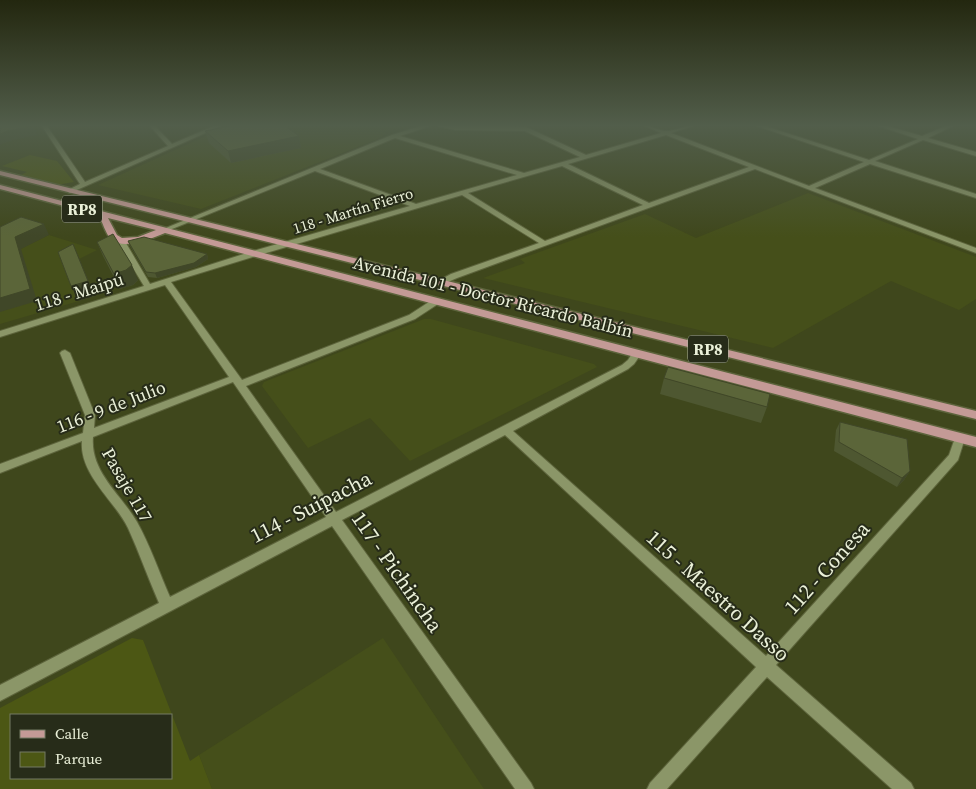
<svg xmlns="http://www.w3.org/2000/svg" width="976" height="789" font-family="'Source Serif 4',serif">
<rect width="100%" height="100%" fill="#3f471c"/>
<g fill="#454f1a">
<path d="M228,126H407L387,131L380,138L201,209L98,185Z"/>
<path d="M808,193L976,257V299L959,310L891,281L773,348L483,278L525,263L520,259L645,214L696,238Z"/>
<path d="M49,235L97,250L65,266L79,301L0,324V259Z"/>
<path d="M424,319H431L594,364L597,367L410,461L370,418L308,448L262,386L264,382Z"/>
<path d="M383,638L484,789H212L199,755Z"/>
</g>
<g fill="#4c5714" fill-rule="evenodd">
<path d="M30,155L57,161L74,182L56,185L19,176L27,172L2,166Z"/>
<path d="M132,638L143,640L190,761L199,755L212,789H0V708ZM171,715V778H11V715Z"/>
</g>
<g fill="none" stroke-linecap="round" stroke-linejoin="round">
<g stroke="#5d643c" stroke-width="2">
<g id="street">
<path d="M42,126H47L85,182L168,146L150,126H155L172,144L214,126H221L70,193L68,192V190L80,184Z"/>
<path d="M421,126H430L400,136L524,173L580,157L525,131L455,130L438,126L526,127L586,155L661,133L645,126C652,126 657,130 665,131C672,132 684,126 693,126L671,133L809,186L864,162L757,126H765L869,160L918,139L879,126H887L922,136L946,126H953L928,138L976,152V156L923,140L875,161L976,194V198L870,164L815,188L976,248V253L755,169L457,278L441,285H438V281L451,274L539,243L462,195L256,256L171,282L242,380L409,315L432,300H438V304L415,319L246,386L336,512L622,365L628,360L633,352H639L641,354L634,364L628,369L513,431L766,656L949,455L956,435H964L965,438L958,460L776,665L911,783L914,789H892L767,677L667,789H647L650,783L756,667L505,435L342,520L531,783L534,789H515L332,526L0,701V685L159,603C148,578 139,552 128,528C115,501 79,474 82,441L0,473V464L83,433L85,415L60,353L62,351L65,350L70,353L95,415L94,428L229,377L165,285L0,337V331L144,286L116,240L117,238H123L150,284L250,252L410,206L315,171L167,231L161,230L392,135ZM666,135L749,167L649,203L568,164ZM395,138L517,175L416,204L320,169ZM562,166L643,205L545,241L468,193ZM233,382L326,517L170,597C159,572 150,545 137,522C121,494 90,472 93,437Z"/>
</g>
</g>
<g stroke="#5d643c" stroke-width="3">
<g id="primary">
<path d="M0,171L976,411V419L0,175Z"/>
<path d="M0,185L976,437V447L165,233C152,238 124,251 111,239C105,233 103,222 98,215L0,189ZM108,218L156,230L138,237L122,238L117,235Z"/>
</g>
</g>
<use href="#street" fill="#8b9668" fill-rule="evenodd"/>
<use href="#primary" fill="#c49a96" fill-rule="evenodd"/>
</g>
<g fill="#4e5731">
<path d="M205,131L299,136L301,148L231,163L209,143Z"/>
<path d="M128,241L207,254L208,259L196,267L157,278L148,277L130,246Z"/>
<path d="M97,242L138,280L133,285L120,289L103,256Z"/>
<path d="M664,378L767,407L761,423L660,394Z"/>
<path d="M840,422L910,471L904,480L897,487L834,451L836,430Z"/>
</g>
<g fill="#404728">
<path d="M33,126L38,135L13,140L0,145V134L8,131Z"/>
<path d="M299,136L301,148L231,163L228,151Z"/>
<path d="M44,224L49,235L21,249L37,301L0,312V298L15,237Z"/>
<path d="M73,244L95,296L79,301L71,286Z"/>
<path d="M207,254L208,259L196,267L157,278L155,273Z"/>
<path d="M132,265L138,280L133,285L120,289L114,274Z"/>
<path d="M910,471L904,480L897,487L902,478Z"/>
</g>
<g fill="#5b6539" stroke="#404728">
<path d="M0,126H32L8,131L0,134Z"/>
<path d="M230,126H285L299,136L228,151L205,131Z"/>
<path d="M21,217L44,224L15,237L30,289L0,298V227Z"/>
<path d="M113,234L132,265L126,270L114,274L97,242Z"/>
<path d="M144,237L207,254L194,263L155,273L146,272L128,241Z"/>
<path d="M73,244L88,281L71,286L58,252Z"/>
<path d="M668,367L770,394L767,407L664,378Z"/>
<path d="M840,422L907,439L910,471L902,478L839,442Z"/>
</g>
<linearGradient id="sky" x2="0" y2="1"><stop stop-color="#23270f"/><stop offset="0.53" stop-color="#525e4b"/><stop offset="1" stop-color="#525e4b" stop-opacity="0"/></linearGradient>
<rect width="976" height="237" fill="url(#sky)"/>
<g text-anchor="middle" stroke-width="4" stroke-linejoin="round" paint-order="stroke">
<g font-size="15" fill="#eaf0d8" stroke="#272c19">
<text transform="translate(353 211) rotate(-17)" y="5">118 - Martín Fierro</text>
</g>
<g fill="#272c19" stroke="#b0b59f" stroke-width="1">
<rect x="62" y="195.5" width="40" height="27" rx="4"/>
<rect x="688" y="335.5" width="40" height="27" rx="4"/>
</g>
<g font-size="16" font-weight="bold" fill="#eaf0d8">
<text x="82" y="215">RP8</text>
<text x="708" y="355">RP8</text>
</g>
<g font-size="18" fill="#eaf0d8" stroke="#272c19">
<text transform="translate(79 292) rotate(-17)" y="6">118 - Maipú</text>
<text transform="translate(493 297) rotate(14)" y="6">Avenida 101 - Doctor Ricardo Balbín</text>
<text transform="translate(111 407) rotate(-21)" y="6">116 - 9 de Julio</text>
<text transform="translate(127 485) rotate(60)" y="6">Pasaje 117</text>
</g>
<g font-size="21" fill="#eaf0d8" stroke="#272c19">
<text transform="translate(311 507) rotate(-27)" y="7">114 - Suipacha</text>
<text transform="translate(827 568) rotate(-48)" y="7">112 - Conesa</text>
<text transform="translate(397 572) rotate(55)" y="7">117 - Pichincha</text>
<text transform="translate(718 596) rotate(42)" y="7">115 - Maestro Dasso</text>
</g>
</g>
<rect x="10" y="714" width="162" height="65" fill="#272c19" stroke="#757a65"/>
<rect x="20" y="730" width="25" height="8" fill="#c49a96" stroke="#757a65"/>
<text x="55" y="739" font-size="15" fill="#eaf0d8">Calle</text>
<rect x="20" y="752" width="25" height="15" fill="#4c5714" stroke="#757a65"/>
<text x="55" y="764" font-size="15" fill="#eaf0d8">Parque</text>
</svg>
